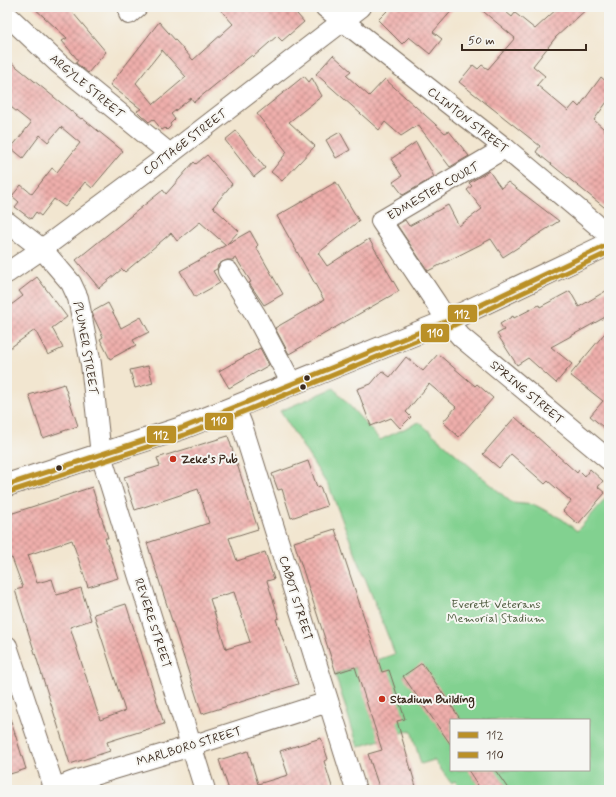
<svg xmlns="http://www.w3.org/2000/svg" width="616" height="797" font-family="Mynerve,sans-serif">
<defs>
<pattern id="building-cross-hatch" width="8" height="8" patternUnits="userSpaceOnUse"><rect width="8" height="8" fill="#efafac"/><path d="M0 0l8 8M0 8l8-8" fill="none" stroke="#c38f8b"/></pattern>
</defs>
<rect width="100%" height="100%" fill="#f6f6f2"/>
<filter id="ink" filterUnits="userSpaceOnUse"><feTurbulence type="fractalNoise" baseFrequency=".025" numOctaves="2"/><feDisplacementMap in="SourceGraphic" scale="8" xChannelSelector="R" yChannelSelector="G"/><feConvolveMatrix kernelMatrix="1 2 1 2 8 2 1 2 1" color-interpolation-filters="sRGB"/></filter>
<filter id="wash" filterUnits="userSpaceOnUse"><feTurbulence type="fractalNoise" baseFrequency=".012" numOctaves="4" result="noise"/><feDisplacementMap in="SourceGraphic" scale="16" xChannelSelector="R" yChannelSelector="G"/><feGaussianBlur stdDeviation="0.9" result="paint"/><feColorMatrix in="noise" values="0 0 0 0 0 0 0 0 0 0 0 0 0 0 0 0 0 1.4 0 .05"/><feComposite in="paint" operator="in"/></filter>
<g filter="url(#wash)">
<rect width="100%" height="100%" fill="#f2e6d0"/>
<path fill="#82d190" stroke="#5e7e57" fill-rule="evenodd" d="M334,388L380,440L419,422L512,503L535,505L562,519L577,531L609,495V790H461L455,781L451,783L434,760L421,764L411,730L358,747L335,674L395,654L330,489L280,411ZM451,720H589V770H451Z"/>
<g id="blocks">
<g fill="url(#building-cross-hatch)" fill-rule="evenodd">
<path d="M33,7H68L106,52L88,73L76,63L78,60L62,41L67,38Z"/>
<path d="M218,7H291L304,22L282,41L277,36L253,57L252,55L194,102L191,98L171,114L175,119L170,124L171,126L167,130L165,128L162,130L153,119L149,122L141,115L137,111L141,109L110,85L159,22L193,60L233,24ZM162,50L186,77L154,104L136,83Z"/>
<path d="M391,7H455L433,32L442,39L430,54L409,37L402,44L378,20Z"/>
<path d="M478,7H500L512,17L515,13L535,29L559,7H589L556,37L533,66L545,76L537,85L568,111L575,103L579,107L601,77L609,84V99L594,120L603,128L609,136V211L536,152L540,146L459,82L473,65L478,69L482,65L488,69L515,38Z"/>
<path d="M333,55L351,71L346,75L369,96L385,79L445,133L449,131L469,156L450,167L418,125L401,136L385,122L379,130L316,74Z"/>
<path d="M7,59L81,119L82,118L123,151L92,188L85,182L65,207L54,199L41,216L36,212L31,219L15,207L19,202L12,196L21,185L32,194L52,168L57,172L80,143L61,127L48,142L40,135L23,158L11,148L31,123L7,104Z"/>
<path d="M304,76L309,82L312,78L322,96L289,122L315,146L282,181L271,172L287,152L257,114Z"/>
<path d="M236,131L265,168L254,177L225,140Z"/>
<path d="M340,132L350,150L336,158L326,140Z"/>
<path d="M416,142L434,177L403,195L393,182L402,176L391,159Z"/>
<path d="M207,155L232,184L213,207L239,231L227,244L250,231L258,245L256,247L283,294L264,305L249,283L251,282L236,258L232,260H227L222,262L218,265L217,269L213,271L220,283L195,297L180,271L226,245L200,222L177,241L171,233L125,272L122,269L99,288L76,260L163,190L166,194L194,162L196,164Z"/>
<path d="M489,171L501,188L508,182L559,221L503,257L491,239L428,271L397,225L405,220L409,226L448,205L459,226L482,209L467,190L472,186L469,183Z"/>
<path d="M336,182L359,221L318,253L327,266L369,239L399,291L289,354L275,328L324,300L277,216Z"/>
<path d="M37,277L67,317L52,328L63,348L48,355L35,330L7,350V308L23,296L19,291Z"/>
<path d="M609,289V315L551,347L572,364L556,383L528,358L517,365L497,334L504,330L500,324L513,316L514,318L539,305L540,307L570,291L579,307Z"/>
<path d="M108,303L121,328L141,317L149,332L133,340L136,345L110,359L100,339L103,337L94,318L92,312Z"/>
<path d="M609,328V432L590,416L603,401L570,375Z"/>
<path d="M260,348L269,365L229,388L219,371Z"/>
<path d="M438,354L475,386L477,384L493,398L459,437L443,422L456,407L429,384L406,412L411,417L400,428L391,418L371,426L357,389L371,384L382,371L390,377L406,357L423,371Z"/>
<path d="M148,366L153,383L135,388L130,370Z"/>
<path d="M64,384L78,426L43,438L29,395Z"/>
<path d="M515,417L577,473L579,470L585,476L590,469L603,481L598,487L605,493L578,524L563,511L571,501L548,481L545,484L511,454L499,468L483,454Z"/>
<path d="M228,436L258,529L229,538L237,561L265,552L274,579L267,581L279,618L276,619L298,684L202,714L147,543L209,523L198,489L135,510L124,477L160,466L157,458ZM234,592L250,642L226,649L210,599Z"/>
<path d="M308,461L317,487L320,486L327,506L291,518L282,489L278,490L272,474Z"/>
<path d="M92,487L108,538H105L118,578L88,587L72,540L28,555L37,583L52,579L57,595L81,588L91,620L70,627L100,720L125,711L94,614L126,604L164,724L107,742L110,751L70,764L15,590L23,588L12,558L7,560V515Z"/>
<path d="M335,529L382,672L389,670L405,719L397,721L417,790H380L368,754L382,750L355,667L336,673L294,542Z"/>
<path d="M422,663L461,720H451V745L403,676Z"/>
<path d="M7,718H10L26,769L7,775Z"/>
<path d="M321,738L328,759L324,761L333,790H229L219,760L248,751L258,784L288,775L280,751Z"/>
<path d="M468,770H495L509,790H481Z"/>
</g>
</g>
</g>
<g filter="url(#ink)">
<use href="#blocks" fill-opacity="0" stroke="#7b6c5c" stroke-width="1"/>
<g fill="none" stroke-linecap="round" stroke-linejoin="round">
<g stroke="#7b6c5c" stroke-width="22">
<g id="minor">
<path d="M325,7L505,148L609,235"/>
<path d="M129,14L137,7"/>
<path d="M7,15L58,63L170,154"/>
<path d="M505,148L381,221L436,303L447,321L461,337L609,460"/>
<path d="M7,222L42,249L71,283L78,298L91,364L101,455L205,790"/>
<path d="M228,271L255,314L292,384"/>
<path d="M7,273L42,249L170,154L361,7"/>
<path d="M235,407L242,425L356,790"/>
<path d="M7,646L55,790"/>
<path d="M51,790L74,781L191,746L328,702"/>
</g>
</g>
<g stroke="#7b6c5c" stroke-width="24">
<path id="major" d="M7,485L182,428L235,407L447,321L609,244"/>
</g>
<use href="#minor" stroke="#fff" stroke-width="20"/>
<use href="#major" stroke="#fff" stroke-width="22"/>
<g stroke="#f6f6f2" stroke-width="8">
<path id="bus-1" d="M7,485L182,428L235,407L447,321L609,244"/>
</g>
<g stroke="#f6f6f2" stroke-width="8">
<path id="bus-2" d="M9,492L184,435L238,414L450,327L609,252"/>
</g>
<use href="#bus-1" stroke="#ba9027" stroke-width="5"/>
<use href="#bus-2" stroke="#ba9027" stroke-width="5"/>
</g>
</g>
<g fill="#3b2a1e" stroke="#f6f6f2" stroke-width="1.5">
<circle cx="307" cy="378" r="3.5"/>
<circle cx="303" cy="387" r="3.5"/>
<circle cx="59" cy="468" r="3.5"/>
</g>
<g fill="#c8321e" stroke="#f6f6f2" stroke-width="1.5">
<circle cx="173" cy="459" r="4"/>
<circle cx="382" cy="699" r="4"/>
</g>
<g text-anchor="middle" stroke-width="4" stroke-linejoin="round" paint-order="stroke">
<g font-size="12" fill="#3b2a1e" stroke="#f6f6f2">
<text transform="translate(87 86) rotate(40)" y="4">ARGYLE STREET</text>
<text transform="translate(468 120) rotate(38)" y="4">CLINTON STREET</text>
<text transform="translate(185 142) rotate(-37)" y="4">COTTAGE STREET</text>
<text transform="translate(433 191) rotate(-30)" y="4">EDMESTER COURT</text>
<text transform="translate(86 348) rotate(80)" y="4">PLUMER STREET</text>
<text transform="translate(527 392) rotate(40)" y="4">SPRING STREET</text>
<text transform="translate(296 598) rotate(73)" y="4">CABOT STREET</text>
<text transform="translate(153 623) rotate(72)" y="4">REVERE STREET</text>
<text transform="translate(189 746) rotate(-17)" y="4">MARLBORO STREET</text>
</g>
<g font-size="12" font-weight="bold" fill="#3b2a1e" stroke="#f6f6f2" text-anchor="start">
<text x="181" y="463">Zeke's Pub</text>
<text x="390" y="703">Stadium Building</text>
</g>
<g font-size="12" fill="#505c40" stroke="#f6f6f2">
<text x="496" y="608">Everett Veterans<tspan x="496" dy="14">Memorial Stadium</tspan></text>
</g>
</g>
<g stroke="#f6f6f2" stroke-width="1.5">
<rect x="447" y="304" width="31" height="19" rx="4" fill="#ba9027"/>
<rect x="420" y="323" width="30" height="20" rx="4" fill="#ba9027"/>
<rect x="204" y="412" width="30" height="19" rx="4" fill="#ba9027"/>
<rect x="146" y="425" width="31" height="19" rx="4" fill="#ba9027"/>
</g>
<g font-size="11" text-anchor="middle" font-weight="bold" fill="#fff">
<text x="462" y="318">112</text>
<text x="435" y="337">110</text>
<text x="219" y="425">110</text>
<text x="161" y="439">112</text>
</g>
<rect width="616" height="797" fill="none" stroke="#f6f6f2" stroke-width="24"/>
<rect x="450" y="719" width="140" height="52" fill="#f6f6f2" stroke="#aba49d"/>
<rect x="458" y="732" width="20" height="6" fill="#ba9027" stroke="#aba49d"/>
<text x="486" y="739" font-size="12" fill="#3b2a1e">112</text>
<rect x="458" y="752" width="20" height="6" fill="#ba9027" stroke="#aba49d"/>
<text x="486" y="759" font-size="12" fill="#3b2a1e">110</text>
<path d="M462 44v6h124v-6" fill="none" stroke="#3b2a1e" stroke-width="2"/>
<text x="468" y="44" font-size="12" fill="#3b2a1e" stroke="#f6f6f2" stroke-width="3" paint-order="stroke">50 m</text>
</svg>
